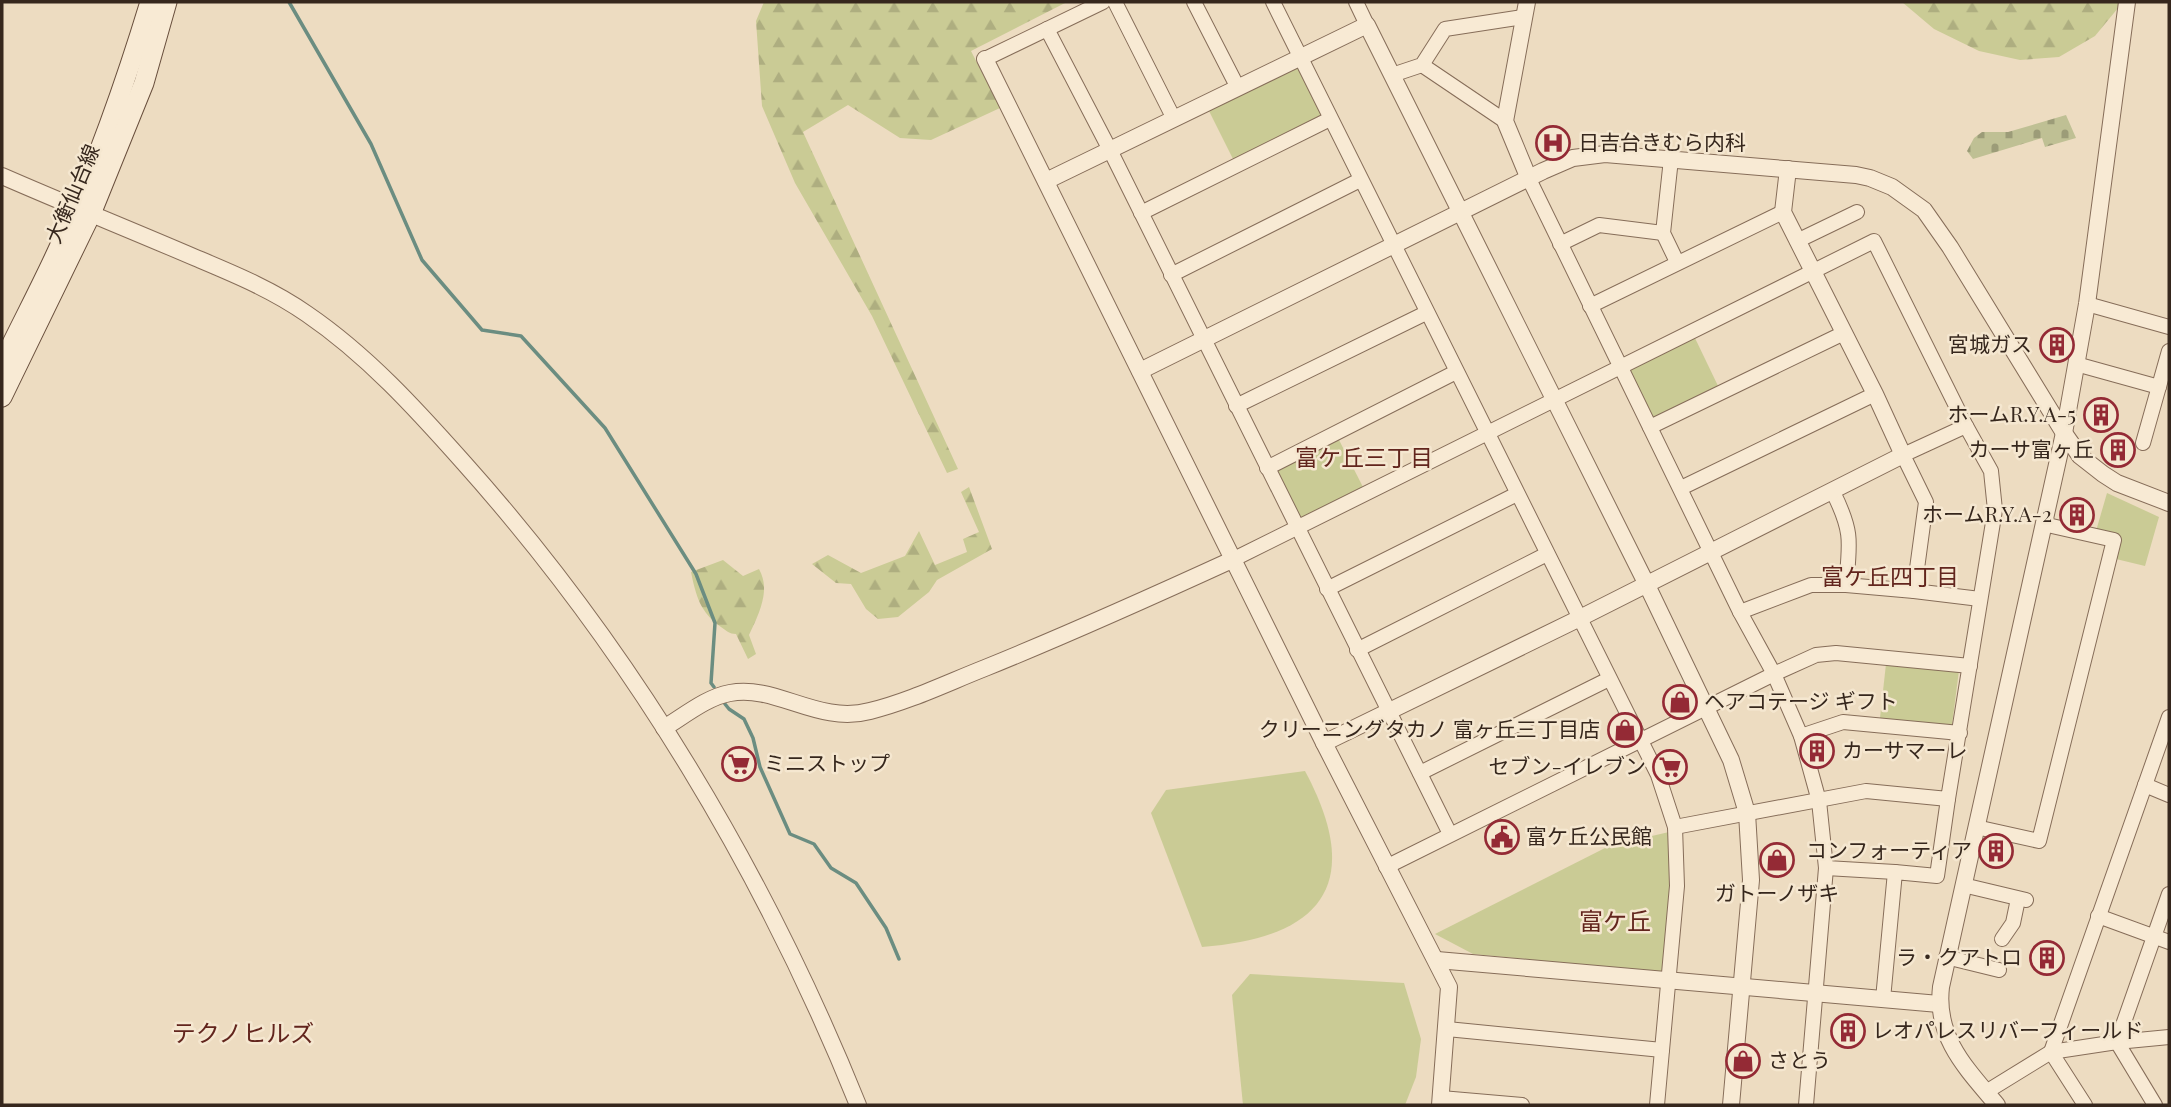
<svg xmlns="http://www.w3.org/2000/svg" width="2171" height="1107" font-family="'Playfair Display','Noto Sans JP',serif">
<defs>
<pattern id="forest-firs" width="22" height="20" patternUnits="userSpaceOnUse" patternTransform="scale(1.75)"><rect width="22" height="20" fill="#cacb95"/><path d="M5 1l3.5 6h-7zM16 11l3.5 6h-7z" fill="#aeae80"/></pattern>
<pattern id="cemetery-stones" width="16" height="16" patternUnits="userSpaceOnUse" patternTransform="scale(1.75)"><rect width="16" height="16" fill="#bfc094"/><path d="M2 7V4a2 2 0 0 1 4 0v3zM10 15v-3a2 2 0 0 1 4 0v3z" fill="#9c9c78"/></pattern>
</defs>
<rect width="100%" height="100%" fill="#eddcc1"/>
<g fill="url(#forest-firs)">
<path d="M764,2H1067L971,51L1000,108L931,140L900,138L848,105L803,132L958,469L947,473L872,316L795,183L762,106L756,21Z"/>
<path d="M1902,2H2123L2095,36L2059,57L2020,60L1979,51L1934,29Z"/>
<path d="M969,487L992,549L937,580L929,592L898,617L878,619L866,609L851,584L836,583L812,564L828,555L861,573L905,556L919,531L935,565L967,552L963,539L979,532L961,492Z"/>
<path d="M723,560L743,576L759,569C771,590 759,614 749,635L756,654L748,659L736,634C729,634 727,631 721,627C700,612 696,596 691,572Z"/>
</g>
<path fill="url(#cemetery-stones)" d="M2066,115L2076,138L2045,147L2042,138L1973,159L1967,151L1974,138L1982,132H2008Z"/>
<g fill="#cacb95">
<path d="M1295,67L1301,70L1323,114L1319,118L1234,161L1208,109Z"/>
<path d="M1694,336L1719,388L1657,420L1649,417L1629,374L1632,365Z"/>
<path d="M1338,438L1365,491L1301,519L1275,474L1278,467Z"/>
<path d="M2107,493L2159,517L2145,566L2116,559L2120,536L2096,531Z"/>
<path d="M1886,664L1959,670L1952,725L1880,718Z"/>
<path d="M1305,771C1365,883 1323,938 1202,947L1151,813L1166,790Z"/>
<path d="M1669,832L1672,885L1666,967L1660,972L1473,954L1435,934L1609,846Z"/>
<path d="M1250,974L1404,983L1421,1039L1416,1077L1405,1105H1243L1232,995Z"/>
</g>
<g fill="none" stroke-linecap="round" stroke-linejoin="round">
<g stroke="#6b8d81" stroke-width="3.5">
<path d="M289,2L371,144L422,260L482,330L521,336L605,428L696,574L715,623L711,683L714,687"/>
<path d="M725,704L729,709L744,719L753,738L760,767L790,834L814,844L831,868L856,883L886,928L899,959"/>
</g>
<g stroke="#866d59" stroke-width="16">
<g id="minor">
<path d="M1115,2L1174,119"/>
<path d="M1194,2L1238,88"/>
<path d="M1273,2L1658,775L1675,827L1677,886L1657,1105"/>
<path d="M1356,2L1367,25"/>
<path d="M1047,29L1110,150L1450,834"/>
<path d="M985,59L1103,2"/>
<path d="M1422,65L1505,121"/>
<path d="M1392,75L1422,65L1445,29L1523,17"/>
<path d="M1671,159L1663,233L1677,262"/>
<path d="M1529,179L1740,612L1774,674L1801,736L1819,801L1826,868L1806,1105"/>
<path d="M1141,213L1330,119"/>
<path d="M1797,241L1857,212"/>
<path d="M1560,244L1599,225L1663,233"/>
<path d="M1171,275L1360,180"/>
<path d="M2087,304L2169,327"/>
<path d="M1590,306L1783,212"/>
<path d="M2076,364L2159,387"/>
<path d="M1236,406L1426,313"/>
<path d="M1966,426L1903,455L1926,502L1914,591L1980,599"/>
<path d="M1650,427L1844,333"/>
<path d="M2143,443L2169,351"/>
<path d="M1267,468L1456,372"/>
<path d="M1681,488L1875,394"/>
<path d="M1833,492C1853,532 1850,542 1846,585"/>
<path d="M1234,559L1874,241L1966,426L1991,471L1995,510L1948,799L1866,791L1675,827"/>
<path d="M1327,589L1517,494"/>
<path d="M1740,612L1811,585H1846L1914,591"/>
<path d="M1357,650L1547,554"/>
<path d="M1801,736L1843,722L1960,733"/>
<path d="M1420,773L1609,679"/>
<path d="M2145,785L2169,795"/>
<path d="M1976,827L2039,841L2114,540L2043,524"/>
<path d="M1386,867L1774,674L1816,655L1836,653L1970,666"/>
<path d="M1826,868L1895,872"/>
<path d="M1963,885L2026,900"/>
<path d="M2098,916L2169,942"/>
<path d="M2002,939L2013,923L2018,899"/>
<path d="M1946,957L1999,970"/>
<path d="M1883,999L1895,872L1937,876L1948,799"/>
<path d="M1447,1029L1662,1050"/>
<path d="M2051,1052L2169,717"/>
<path d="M2051,1052L2085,1105"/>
<path d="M1986,1092L2051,1052L2117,1042L2169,1037"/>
<path d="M1441,1098L1522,1105"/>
<path d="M2155,1105L2117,1042L2169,894"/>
</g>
</g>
<g stroke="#866d59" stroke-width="18">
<g id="tertiary">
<path d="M1527,2L1505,121L1529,179"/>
<path d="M985,59L1324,743L1449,987L1440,1105"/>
<path d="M2,176C66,204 131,230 196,258C234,274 273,290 307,314C367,355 416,409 464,463C632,651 764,872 858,1105"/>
<path d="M1046,181L1367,25L1646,583L1731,760L1747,813L1751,880L1731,1105"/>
<path d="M1140,371L1543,171L1573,158L1605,154L1856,175L1870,178L1892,187L1924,210L1950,247L2064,433L2080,456L2103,474L2117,483L2169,503"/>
<path d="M664,728C684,716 707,697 730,693C776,684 818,725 870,711C910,701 947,683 985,668C1069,634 1151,597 1234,559"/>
<path d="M1324,743L1580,618L1903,455L1875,394L1783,212L1788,169"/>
<path d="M1437,960L1939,1004"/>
<path d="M1997,1105C1967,1069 1935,1038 1941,987L2064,433L2087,304L2127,2"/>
</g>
</g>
<g stroke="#684e3c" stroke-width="21">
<g id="secondary">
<path d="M2,364C23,320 46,278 65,234C99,158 126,81 150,2"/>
<path d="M2,397L91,214L144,83L167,2"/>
</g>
</g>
<use href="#minor" stroke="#f8ead4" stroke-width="14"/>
<use href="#tertiary" stroke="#f8ead4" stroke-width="16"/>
<use href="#secondary" stroke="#f8ead4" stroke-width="19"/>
</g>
<defs>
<g id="hospital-ring" transform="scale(1.75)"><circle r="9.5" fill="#f5e7d0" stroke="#942a35" stroke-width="1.5"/><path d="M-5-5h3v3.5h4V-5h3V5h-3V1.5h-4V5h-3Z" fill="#942a35"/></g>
<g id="building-ring" transform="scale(1.75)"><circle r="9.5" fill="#f5e7d0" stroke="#942a35" stroke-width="1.5"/><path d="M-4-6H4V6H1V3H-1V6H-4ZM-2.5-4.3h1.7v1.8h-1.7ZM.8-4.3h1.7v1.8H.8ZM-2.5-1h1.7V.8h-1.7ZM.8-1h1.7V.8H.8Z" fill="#942a35"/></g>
<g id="shop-ring" transform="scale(1.75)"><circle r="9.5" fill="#f5e7d0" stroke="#942a35" stroke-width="1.5"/><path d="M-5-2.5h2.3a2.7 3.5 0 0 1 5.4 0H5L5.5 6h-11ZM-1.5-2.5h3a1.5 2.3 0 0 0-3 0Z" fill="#942a35"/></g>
<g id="supermarket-ring" transform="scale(1.75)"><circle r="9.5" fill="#f5e7d0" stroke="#942a35" stroke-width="1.5"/><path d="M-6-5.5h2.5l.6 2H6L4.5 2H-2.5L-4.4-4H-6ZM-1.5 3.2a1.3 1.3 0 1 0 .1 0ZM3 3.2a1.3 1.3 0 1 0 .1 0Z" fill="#942a35"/></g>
<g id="civic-ring" transform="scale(1.75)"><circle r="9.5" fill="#f5e7d0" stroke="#942a35" stroke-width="1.5"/><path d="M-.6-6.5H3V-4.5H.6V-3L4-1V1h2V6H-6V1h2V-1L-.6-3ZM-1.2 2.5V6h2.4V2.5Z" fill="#942a35"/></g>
</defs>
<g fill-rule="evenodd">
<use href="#hospital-ring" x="1553" y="143"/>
<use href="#building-ring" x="2057" y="345"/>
<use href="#building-ring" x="2101" y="415"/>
<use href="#building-ring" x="2118" y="450"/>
<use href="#building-ring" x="2077" y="515"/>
<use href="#shop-ring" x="1680" y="702"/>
<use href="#shop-ring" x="1625" y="730"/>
<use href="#building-ring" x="1817" y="751"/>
<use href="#supermarket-ring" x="739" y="764"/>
<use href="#supermarket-ring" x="1670" y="767"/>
<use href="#civic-ring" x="1502" y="837"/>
<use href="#building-ring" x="1996" y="851"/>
<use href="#shop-ring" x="1777" y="860"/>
<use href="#building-ring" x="2047" y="958"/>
<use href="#building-ring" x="1848" y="1031"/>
<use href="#shop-ring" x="1743" y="1061"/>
</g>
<g text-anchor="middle" stroke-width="5" stroke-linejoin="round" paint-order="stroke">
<g font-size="21" fill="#36271d" stroke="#f5e7d0" text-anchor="end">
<text x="1578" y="150" text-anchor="start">日吉台きむら内科</text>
<text x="2032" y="352">宮城ガス</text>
<text x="2076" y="422">ホームR.Y.A-5</text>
<text x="2094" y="457">カーサ富ヶ丘</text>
<text x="2052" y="522">ホームR.Y.A-2</text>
<text x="1704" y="709" text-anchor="start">ヘアコテージ ギフト</text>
<text x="1600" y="737">クリーニングタカノ 富ヶ丘三丁目店</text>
<text x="1842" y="758" text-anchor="start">カーサマーレ</text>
<text x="764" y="771" text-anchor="start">ミニストップ</text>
<text x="1646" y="774">セブン-イレブン</text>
<text x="1526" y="844" text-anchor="start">富ケ丘公民館</text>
<text x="1972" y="858">コンフォーティア</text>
<text x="1777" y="901" text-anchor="middle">ガトーノザキ</text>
<text x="2022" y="965">ラ・クアトロ</text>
<text x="1872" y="1038" text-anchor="start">レオパレスリバーフィールド</text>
<text x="1768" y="1068" text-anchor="start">さとう</text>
</g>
<g font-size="21" fill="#36271d" stroke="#f5e7d0">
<text transform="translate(73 194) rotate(-67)" y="7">大衡仙台線</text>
</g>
<g font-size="23" fill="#62251d" stroke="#f5e7d0">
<text x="1364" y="466">富ケ丘三丁目</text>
<text x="1890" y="585">富ケ丘四丁目</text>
</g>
<g font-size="24" fill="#62251d" stroke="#f5e7d0">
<text x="1615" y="930">富ケ丘</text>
<text x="243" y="1042">テクノヒルズ</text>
</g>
</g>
<rect width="2171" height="1107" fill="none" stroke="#36271d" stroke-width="7"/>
</svg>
